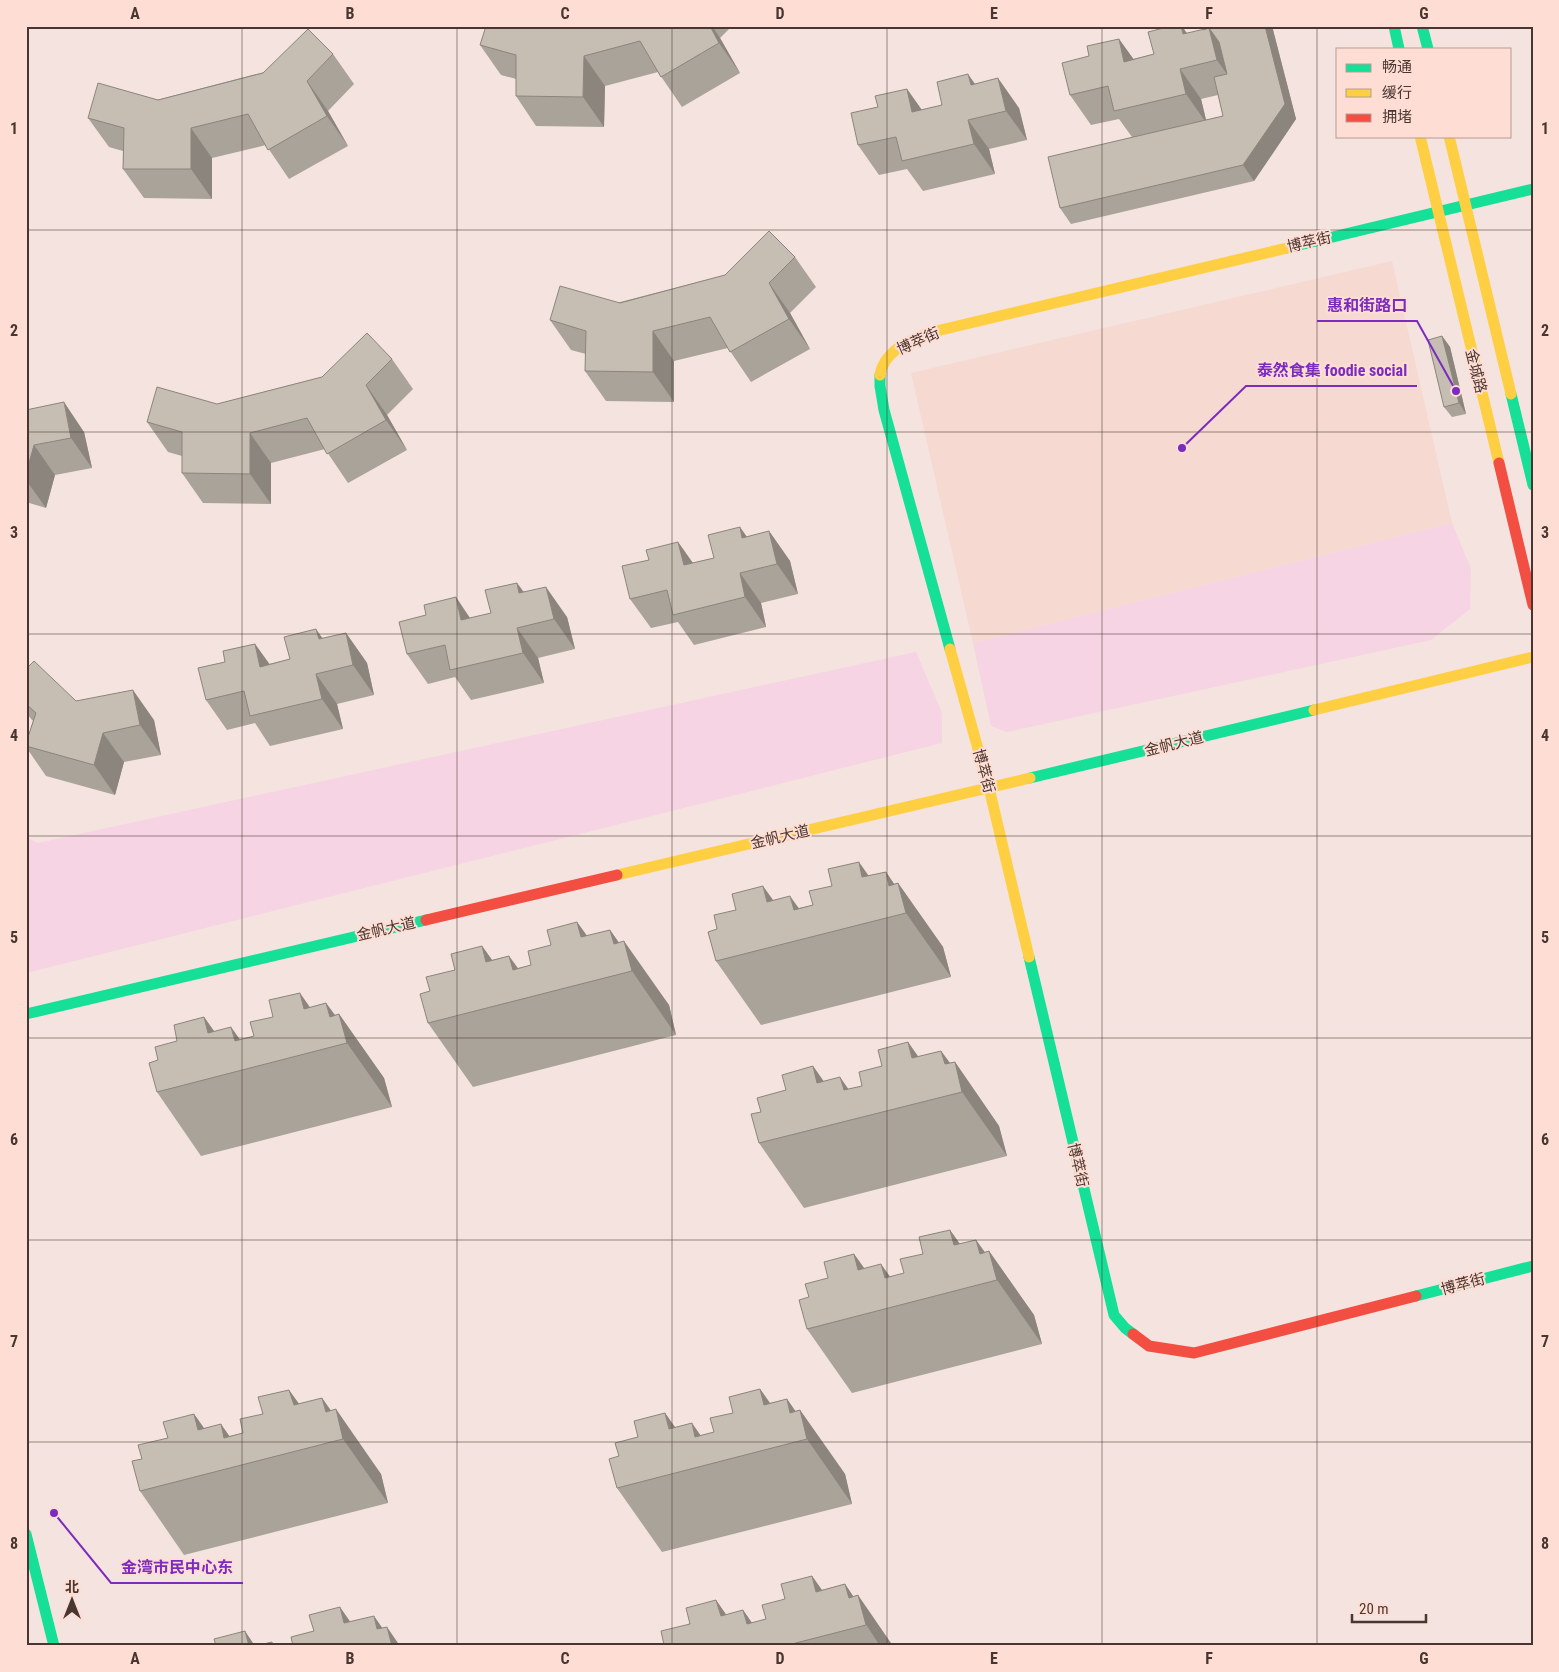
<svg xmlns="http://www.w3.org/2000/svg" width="1559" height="1672" font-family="'Roboto Condensed','Noto Sans SC',sans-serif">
<rect width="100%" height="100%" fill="#f4e3de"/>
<path fill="#f6dad1" d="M1392,261L1452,523L973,643L911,373Z"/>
<g fill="#f6d4e3">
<path d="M1452,523L1471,569L1470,609L1431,640L1007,732L991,726L973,643Z"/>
<path d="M916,652L942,713V743L26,973V837L38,843Z"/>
</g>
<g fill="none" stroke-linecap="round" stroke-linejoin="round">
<g stroke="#16e098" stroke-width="11">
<path d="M1394,26L1399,49"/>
<path d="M1422,26L1428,49"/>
<path d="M1287,248L1533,189"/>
<path d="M880,375V386L884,410L950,649"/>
<path d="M1511,394L1533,485"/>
<path d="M1030,778L1314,710"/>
<path d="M1029,957L1114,1315L1125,1328L1133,1334"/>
<path d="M26,1014L426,920"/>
<path d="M1416,1296L1533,1266"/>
<path d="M26,1534L54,1646"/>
</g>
<g stroke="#ffcf43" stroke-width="11">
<path d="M1420,136L1499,463"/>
<path d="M1449,136L1511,394"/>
<path d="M880,375C884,351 908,342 928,333L1287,248"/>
<path d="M950,649L989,788L1029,957"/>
<path d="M1314,710L1533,657"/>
<path d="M617,875L1030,778"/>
</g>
<g stroke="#f24e42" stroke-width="11">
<path d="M1499,463L1533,605"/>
<path d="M426,920L617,875"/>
<path d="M1133,1334L1149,1346L1194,1353L1416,1296"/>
</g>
</g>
<g fill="#aaa39a" fill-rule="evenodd">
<path d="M554,26H732L720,38L740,73L682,107L658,72L605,86L604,127L536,126L516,96V79L501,75L480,45Z"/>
<path d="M1202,26H1272L1296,119L1254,181L1071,224L1060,208L1132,137L1119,119L1091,125L1070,95L1089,56L1119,39L1133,59L1154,54L1187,34L1203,30ZM1218,95L1223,116L1206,120L1201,99Z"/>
<path d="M333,54L354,84L328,111L348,146L289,179L266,145L212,158V199L144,198L123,169V151L109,147L88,118Z"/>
<path d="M975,84L1019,108L1027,140L989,149L995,174L923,191L907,169L879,175L858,145L907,89L922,110L942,105Z"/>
<path d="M795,257L816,287L790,313L810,349L751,382L728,348L674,361V402L606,401L585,371L586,354L571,350L550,320Z"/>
<path d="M1442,336L1450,347L1466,414L1452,417L1444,407Z"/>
<path d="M392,359L413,389L387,415L407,450L348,483L325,449L271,463V504L203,503L182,473V456L168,452L147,422Z"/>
<path d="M26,410L84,432L92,468L55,475L46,508L26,502Z"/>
<path d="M769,531L790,561L798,594L761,603L766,627L694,645L678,622L651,628L630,599L649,560L678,542L693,563L714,558L746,537Z"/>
<path d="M517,583L524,592L567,617L575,649L538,658L544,683L471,700L455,677L428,684L407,654L491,613Z"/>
<path d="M346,633L367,663L374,695L337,704L343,729L270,746L255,723L227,730L206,700L225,662L255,644L269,664L290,659Z"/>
<path d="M26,669L76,701L154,720L161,755L124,762L115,795L46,776L26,747V743L33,721L26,713Z"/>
<path d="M886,872L894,884L898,883L943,947L951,977L761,1025L716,961L717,929L773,900L799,908L813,905L869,876Z"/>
<path d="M577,922L587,936L610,930L619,943L669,1005L676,1035L473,1087L428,1023L430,991L482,946L492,960L509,956L518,968L531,965L551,945Z"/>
<path d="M326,1003L335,1015L339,1014L384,1078L392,1107L201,1156L157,1092L158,1060L177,1041L204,1017L214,1031L240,1040L254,1036L273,1017Z"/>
<path d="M908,1042L918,1057L941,1051L950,1063L955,1062L999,1126L1007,1156L804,1208L759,1143L761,1112L813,1066L823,1081L849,1089L862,1086Z"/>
<path d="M950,1230L960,1244L976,1240L985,1252L989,1251L1034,1315L1042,1344L852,1393L807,1329L809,1297L828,1278L854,1254L864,1268L890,1277L904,1273Z"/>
<path d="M760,1389L770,1403L787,1399L795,1411L800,1410L845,1474L852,1504L662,1552L617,1488L619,1456L638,1437L665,1413L675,1427L700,1436L714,1432L733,1413Z"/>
<path d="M289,1390L299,1404L322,1398L331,1411L381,1474L388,1503L184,1555L140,1491L142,1459L168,1438L194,1414L204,1428L230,1436L243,1433L263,1414Z"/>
<path d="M812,1576L822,1590L845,1584L853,1596L893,1646H662L664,1645L716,1600L726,1615L743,1610L752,1623L766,1619L785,1599Z"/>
</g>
<g fill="#8b857d">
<path d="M710,26H712L720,38L740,73L719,43Z"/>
<path d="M1181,26H1182L1201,54L1204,64L1183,34Z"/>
<path d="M1265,26H1272L1296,119L1254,181L1243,165Z"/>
<path d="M1209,28L1230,58L1238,90L1217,60Z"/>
<path d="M1119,39L1140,68L1124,62Z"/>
<path d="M584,56L605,86L604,127L583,97Z"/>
<path d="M1180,69L1201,99L1207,124L1186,94Z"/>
<path d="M968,74L989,104L992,115L971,85Z"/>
<path d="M998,78L1019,108L1027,140L1006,111Z"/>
<path d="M307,81L328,111L348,146L327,116Z"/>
<path d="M907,89L928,119L912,112Z"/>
<path d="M968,120L989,149L995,174L974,144Z"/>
<path d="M191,128L212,158V199L191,169Z"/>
<path d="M769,283L790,313L810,349L789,319Z"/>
<path d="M653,331L674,361V402L653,372Z"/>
<path d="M1442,336L1450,347L1466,414L1459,403Z"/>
<path d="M366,385L387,415L407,450L386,420Z"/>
<path d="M64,402L84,432L92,468L71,438Z"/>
<path d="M250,433L271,463V504L250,474Z"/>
<path d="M34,445L55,475L46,508L26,480V474Z"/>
<path d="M740,527L761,557L763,568L742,538Z"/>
<path d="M769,531L790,561L798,594L777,564Z"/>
<path d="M678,542L699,572L684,565Z"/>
<path d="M740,573L761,603L766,627L745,597Z"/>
<path d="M517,583L538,613L540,623L519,593Z"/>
<path d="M546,587L567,617L575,649L554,619Z"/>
<path d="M456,597L476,627L461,620Z"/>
<path d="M517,628L538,658L544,683L523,653Z"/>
<path d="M316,629L337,659L340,669L319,639Z"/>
<path d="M346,633L367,663L374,695L353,665Z"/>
<path d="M255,644L276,673L260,667Z"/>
<path d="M316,674L337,704L343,729L322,699Z"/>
<path d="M133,690L154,720L161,755L140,725Z"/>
<path d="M103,733L124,762L115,795L94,765Z"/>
<path d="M859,862L896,915L862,877Z"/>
<path d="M886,872L901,894L898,883L943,947L951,977L906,913L889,886Z"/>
<path d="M763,886L801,939L767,902Z"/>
<path d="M790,896L818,935L794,910Z"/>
<path d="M577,922L615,975L581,937Z"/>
<path d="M610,930L627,954L624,941L669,1005L676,1035L632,971L614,944Z"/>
<path d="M482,946L520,999L486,962Z"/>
<path d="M509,956L536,995L513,970Z"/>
<path d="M300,993L337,1046L304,1009Z"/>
<path d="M326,1003L342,1025L339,1014L384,1078L392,1107L347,1043L330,1017Z"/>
<path d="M204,1017L242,1071L208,1033Z"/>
<path d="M231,1027L259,1066L235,1041Z"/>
<path d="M908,1042L946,1096L912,1058Z"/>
<path d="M941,1051L958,1074L955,1062L999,1126L1007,1156L962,1092L945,1064Z"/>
<path d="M813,1066L851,1120L817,1083Z"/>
<path d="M840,1077L867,1116L844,1090Z"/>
<path d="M950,1230L987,1283L954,1245Z"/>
<path d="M976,1240L992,1263L989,1251L1034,1315L1042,1344L997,1280L980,1254Z"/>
<path d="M854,1254L892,1307L858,1270Z"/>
<path d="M881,1264L909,1303L885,1278Z"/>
<path d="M760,1389L797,1442L764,1405Z"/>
<path d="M289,1390L327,1443L294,1405Z"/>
<path d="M322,1398L339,1422L336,1409L381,1474L388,1503L343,1439L326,1412Z"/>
<path d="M787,1399L803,1422L800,1410L845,1474L852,1504L807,1439L790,1413Z"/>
<path d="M665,1413L702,1466L669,1429Z"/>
<path d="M194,1414L231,1467L198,1430Z"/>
<path d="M692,1423L719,1462L695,1437Z"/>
<path d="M221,1424L248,1463L224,1438Z"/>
<path d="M812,1576L849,1629L816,1592Z"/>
<path d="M845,1584L861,1608L858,1595L893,1646H880L849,1598Z"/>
<path d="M716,1600L748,1646L721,1616Z"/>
<path d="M340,1607L367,1646L344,1623Z"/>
<path d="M743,1610L768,1646L747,1624Z"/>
<path d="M374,1616L390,1639L387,1627L400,1646H388L377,1629Z"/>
<path d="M245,1631L255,1646H249Z"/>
</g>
<g fill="#c6beb3" stroke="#8b857d">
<path d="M486,26H547L550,27L554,26H710L719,43L661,77L640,41L584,56L583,97L516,96V55L480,45Z"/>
<path d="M1171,26H1181L1183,34L1209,28L1217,60L1180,69L1186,94L1114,111L1108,86L1070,95L1062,63L1089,56L1087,46L1119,39L1124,62L1154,54L1148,32Z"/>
<path d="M1202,26H1265L1285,104L1243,165L1060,208L1048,157L1223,116L1214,77L1227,74L1219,42L1209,28L1203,30Z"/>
<path d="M308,29L333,54L307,81L327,116L268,150L248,114L191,128V169H123L124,128L88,118L98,83L158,100L263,73Z"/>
<path d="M968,74L971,85L998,78L1006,111L968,120L974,144L902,161L896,137L858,145L851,113L878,107L875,96L907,89L912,112L942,105L937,82Z"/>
<path d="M769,231L795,257L769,283L789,319L730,352L710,317L653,331V372L585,371L586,331L550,320L560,286L620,303L725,275Z"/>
<path d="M367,333L392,359L366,385L386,420L327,454L307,418L250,433V474L182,473V432L147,422L157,387L217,404L322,377Z"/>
<path d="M1442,336L1459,403L1444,407L1428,340Z"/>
<path d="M64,402L71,438L34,445L26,474V410Z"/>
<path d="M740,527L742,538L769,531L777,564L740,573L745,597L673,615L667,590L630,599L622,566L649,560L646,550L678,542L684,565L714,558L708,535Z"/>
<path d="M517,583L519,593L546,587L554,619L517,628L523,653L450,670L445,645L407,654L399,622L426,615L424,605L456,597L461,620L491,613L485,590Z"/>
<path d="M316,629L319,639L346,633L353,665L316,674L322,699L250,716L244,691L206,700L198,668L225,662L223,651L255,644L260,667L290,659L284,637Z"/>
<path d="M34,661L76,701L133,690L140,725L103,733L94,765L26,746V743L36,713L26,704V669Z"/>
<path d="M859,862L862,877L886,872L889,886L898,883L906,913L716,961L708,932L717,929L714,915L736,910L732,894L763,886L767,902L790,896L794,910L813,905L809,891L832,886L828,869Z"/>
<path d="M577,922L581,937L610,930L614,944L624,941L632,971L428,1023L420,994L430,991L426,977L455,970L451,954L482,946L486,962L509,956L513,970L531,965L528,951L551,945L547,930Z"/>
<path d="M300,993L304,1009L326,1003L330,1017L339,1014L347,1043L157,1092L149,1063L158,1060L155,1047L177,1041L174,1025L204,1017L208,1033L231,1027L235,1041L254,1036L250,1022L273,1017L269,1000Z"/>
<path d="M908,1042L912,1058L941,1051L945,1064L955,1062L962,1092L759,1143L751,1114L761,1112L757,1098L786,1090L782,1075L813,1066L817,1083L840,1077L844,1090L862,1086L859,1072L882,1066L878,1050Z"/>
<path d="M950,1230L954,1245L976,1240L980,1254L989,1251L997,1280L807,1329L799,1300L809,1297L805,1284L828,1278L824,1262L854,1254L858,1270L881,1264L885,1278L904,1273L900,1259L923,1254L919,1237Z"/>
<path d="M760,1389L764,1405L787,1399L790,1413L800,1410L807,1439L617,1488L609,1459L619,1456L615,1443L638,1437L634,1421L665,1413L669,1429L692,1423L695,1437L714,1432L710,1418L733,1413L729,1397Z"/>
<path d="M289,1390L294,1405L322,1398L326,1412L336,1409L343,1439L140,1491L132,1461L142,1459L138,1445L168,1438L163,1422L194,1414L198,1430L221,1424L224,1438L243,1433L240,1419L263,1414L258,1397Z"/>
<path d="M812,1576L816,1592L845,1584L849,1598L858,1595L866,1625L784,1646H662L664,1645L661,1631L690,1624L686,1608L716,1600L721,1616L743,1610L747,1624L766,1619L762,1605L785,1599L781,1584Z"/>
<path d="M340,1607L344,1623L374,1616L377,1629L387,1627L392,1646H293L291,1637L314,1631L309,1615Z"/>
<path d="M245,1631L249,1646H216L214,1639Z"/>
<path d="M272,1642L273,1646H255Z"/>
</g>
<path fill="none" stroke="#4a3630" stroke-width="1" stroke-opacity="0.55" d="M242,26V1646M457,26V1646M672,26V1646M887,26V1646M1102,26V1646M1317,26V1646M26,230H1533M26,432H1533M26,634H1533M26,836H1533M26,1038H1533M26,1240H1533M26,1442H1533"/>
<g text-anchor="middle" stroke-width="4" stroke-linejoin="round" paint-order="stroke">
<g font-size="15" fill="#4a3630" stroke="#feded4">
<text transform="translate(1309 242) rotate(-13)" y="5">博萃街</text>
<text transform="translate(918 341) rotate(-24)" y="5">博萃街</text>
<text transform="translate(1476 371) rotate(76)" y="5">金城路</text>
<text transform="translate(1174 744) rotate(-14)" y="5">金帆大道</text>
<text transform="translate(984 771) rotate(75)" y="5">博萃街</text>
<text transform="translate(780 837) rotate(-13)" y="5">金帆大道</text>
<text transform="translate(386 929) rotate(-13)" y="5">金帆大道</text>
<text transform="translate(1078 1165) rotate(77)" y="5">博萃街</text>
<text transform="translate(1463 1284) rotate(-15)" y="5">博萃街</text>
</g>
</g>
<path fill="none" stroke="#7b2cbf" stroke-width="2" d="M1456 391L1417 321H1317M1182 448L1246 386H1417M54 1513L111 1583H243"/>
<g fill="#7b2cbf" stroke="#feded4" stroke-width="2">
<circle cx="1456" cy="391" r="5"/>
<circle cx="1182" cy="448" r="5"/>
<circle cx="54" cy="1513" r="5"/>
</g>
<g font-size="16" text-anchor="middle" font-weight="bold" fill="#7b2cbf" stroke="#feded4" stroke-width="4" stroke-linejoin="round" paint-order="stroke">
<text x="1367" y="311">惠和街路口</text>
<text x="1332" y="376">泰然食集 foodie social</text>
<text x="177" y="1573">金湾市民中心东</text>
</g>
<rect width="1559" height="1672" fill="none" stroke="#feded4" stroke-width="55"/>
<rect x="1336" y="48" width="175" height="90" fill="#feded4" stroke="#b69b92"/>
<rect x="1346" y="64" width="25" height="8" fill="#16e098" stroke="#b69b92"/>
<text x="1382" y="72" font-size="15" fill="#4a3630">畅通</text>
<rect x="1346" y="89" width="25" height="8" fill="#ffcf43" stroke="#b69b92"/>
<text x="1382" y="98" font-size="15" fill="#4a3630">缓行</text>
<rect x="1346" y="114" width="25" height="8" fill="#f24e42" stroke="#b69b92"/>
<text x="1382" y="122" font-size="15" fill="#4a3630">拥堵</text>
<g transform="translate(72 1600)" stroke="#feded4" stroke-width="4" paint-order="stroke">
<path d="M0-4L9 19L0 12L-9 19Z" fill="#4a3630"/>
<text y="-8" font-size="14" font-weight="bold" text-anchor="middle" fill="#4a3630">北</text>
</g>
<path d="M1352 1614v8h74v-8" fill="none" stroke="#4a3630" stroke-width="2.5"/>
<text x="1359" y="1614" font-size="15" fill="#4a3630" stroke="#feded4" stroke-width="4" paint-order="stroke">20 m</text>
<rect x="28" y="28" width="1504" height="1616" fill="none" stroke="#4a3630" stroke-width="2"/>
<g font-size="16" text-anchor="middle" font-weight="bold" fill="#4a3630">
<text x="135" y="19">A</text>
<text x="350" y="19">B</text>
<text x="565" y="19">C</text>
<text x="780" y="19">D</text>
<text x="994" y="19">E</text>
<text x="1209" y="19">F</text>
<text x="1424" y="19">G</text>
<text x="14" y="134">1</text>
<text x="1545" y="134">1</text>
<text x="14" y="336">2</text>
<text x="1545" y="336">2</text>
<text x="14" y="538">3</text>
<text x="1545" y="538">3</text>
<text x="14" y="741">4</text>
<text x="1545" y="741">4</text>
<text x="14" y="943">5</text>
<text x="1545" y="943">5</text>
<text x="14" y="1145">6</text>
<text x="1545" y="1145">6</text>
<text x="14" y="1347">7</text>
<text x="1545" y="1347">7</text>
<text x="14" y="1549">8</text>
<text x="1545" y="1549">8</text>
<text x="135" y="1664">A</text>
<text x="350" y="1664">B</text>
<text x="565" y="1664">C</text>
<text x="780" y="1664">D</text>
<text x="994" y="1664">E</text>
<text x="1209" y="1664">F</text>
<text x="1424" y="1664">G</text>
</g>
</svg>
